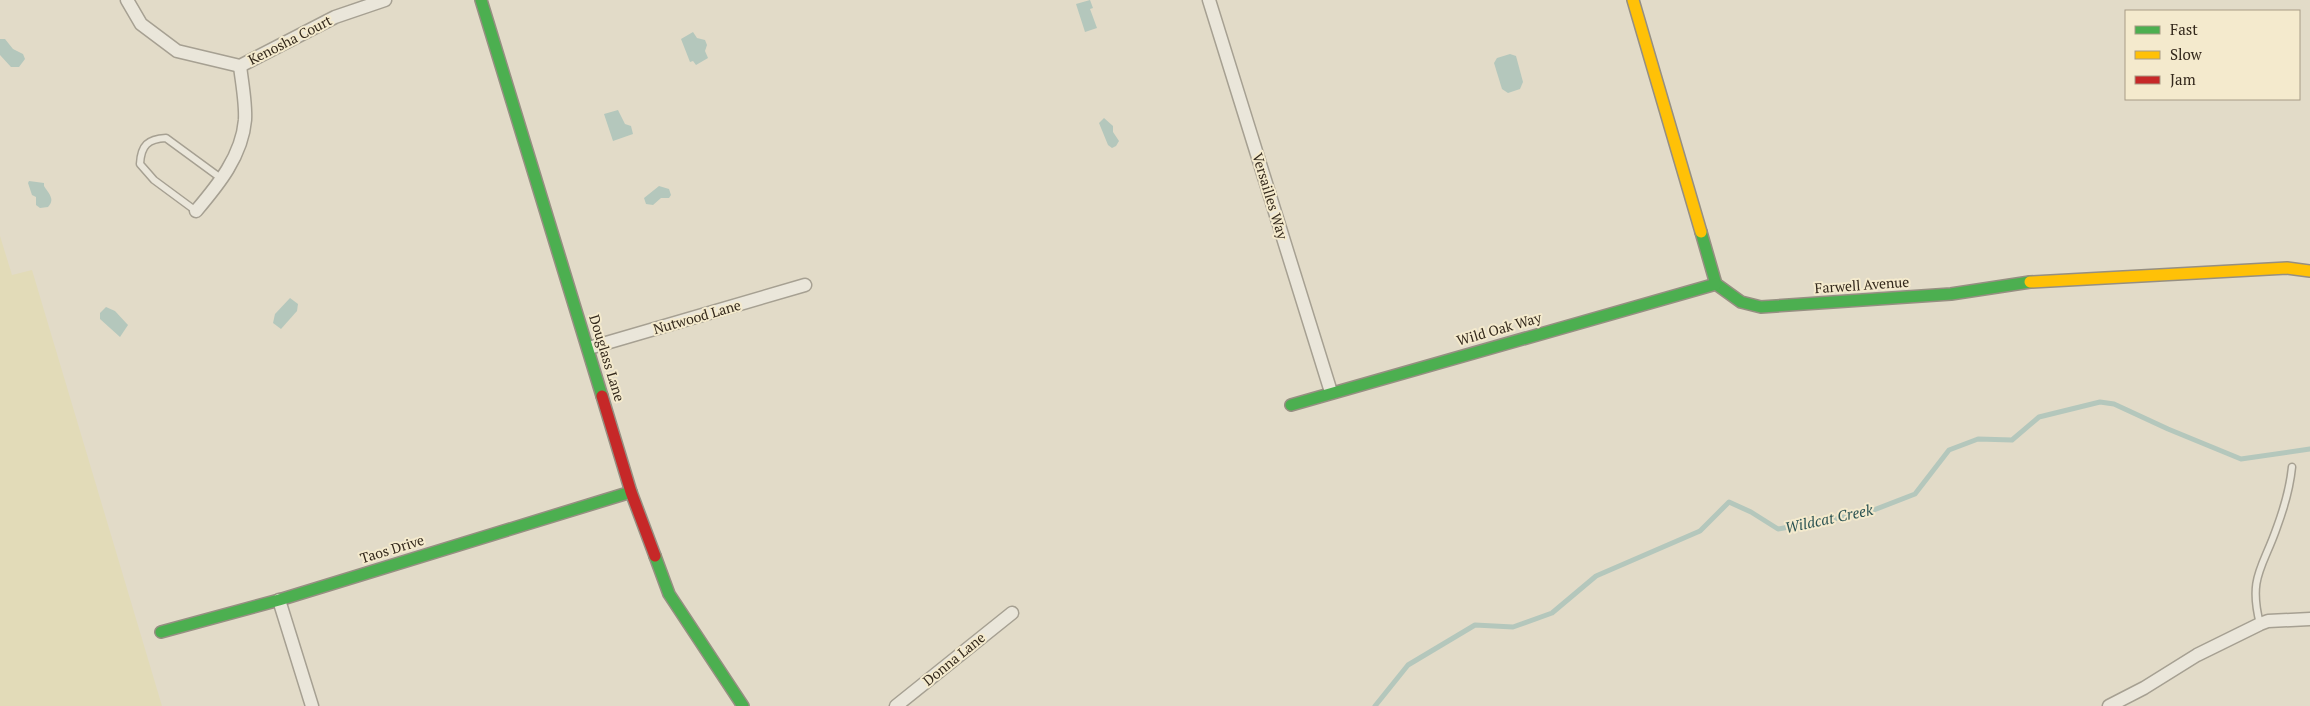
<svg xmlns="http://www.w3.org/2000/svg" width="2310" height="706" font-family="'PT Serif',serif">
<rect width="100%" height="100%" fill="#e2dbc8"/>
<path fill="#e2dbb8" d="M0,236L12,275L32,270L162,706H0Z"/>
<g fill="#b4c7bc">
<path d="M1090,0L1093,8L1090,9L1097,28L1085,32L1076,4Z"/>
<path d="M693,32L697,38L705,40L707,45L705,51L708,58L696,65L693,61L690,62L681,39Z"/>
<path d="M0,39H5L13,49L23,54L25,59L19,67H11L0,55Z"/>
<path d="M1510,54L1516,56L1523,82L1520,89L1508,93L1502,89L1494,63L1497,58Z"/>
<path d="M618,110L625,124L631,126L633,134L613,141L604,114Z"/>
<path d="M1104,118L1113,126V132L1119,141L1116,146L1112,148L1108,145L1099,123Z"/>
<path d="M29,181L44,183V186C48,193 56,199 48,207L40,208L36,205V197L32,195L28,183Z"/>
<path d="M659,186L669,189L671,195L669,198H661L653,205L646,204L644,198Z"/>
<path d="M290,298L298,304L297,311L281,329L273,323L275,314Z"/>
<path d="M106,307L115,311L128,325L120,337L100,319V313Z"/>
</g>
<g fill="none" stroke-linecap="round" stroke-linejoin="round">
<path stroke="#b4c7bc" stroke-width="5" d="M1375,706L1408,665L1475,625L1513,627L1552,613L1596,576L1700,531L1729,502L1751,512L1778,529L1866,513L1915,494L1949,450L1978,439L2012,440L2039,417L2100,402L2114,404L2168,429L2241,459L2310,449"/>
<g stroke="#a6a092" stroke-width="9">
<g id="lane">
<path d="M196,211L154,180L140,164C141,145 148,139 166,138L222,179"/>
<path d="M2260,624C2248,577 2263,568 2277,527C2284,508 2290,487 2292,467"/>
</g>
</g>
<g stroke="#a6a092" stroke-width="15">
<g id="street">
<path d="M127,0L141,24L177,51L240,66L335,17L385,0"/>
<path d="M1209,0L1331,392"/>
<path d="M196,211C218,185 242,156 245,120C246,103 242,83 240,66"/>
<path d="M589,348L805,285"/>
<path d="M279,600L312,706"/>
<path d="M896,706L1012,613"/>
<path d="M2109,706L2144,688L2197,655L2260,624L2268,621L2310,619"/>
</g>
</g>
<g stroke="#968f82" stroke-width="14">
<g id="fast">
<path d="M481,0L602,396"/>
<path d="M1701,232L1716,284L1741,302L1761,307L1951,294L2030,282"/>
<path d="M1291,405L1716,284"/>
<path d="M655,556L669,594L743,706"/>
<path d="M161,632L279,600L631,492"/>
</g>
</g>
<g stroke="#968f82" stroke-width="14">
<g id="slow">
<path d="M1633,0L1701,232"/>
<path d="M2030,282L2287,268L2310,271"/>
</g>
</g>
<g stroke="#968f82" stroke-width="14">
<path id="jam" d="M602,396L631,492L655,556"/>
</g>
<use href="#lane" stroke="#eae6da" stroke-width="6"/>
<use href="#street" stroke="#eae6da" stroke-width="12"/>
<use href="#fast" stroke="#4caf50" stroke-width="11"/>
<use href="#slow" stroke="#ffc107" stroke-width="11"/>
<use href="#jam" stroke="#c62828" stroke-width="11"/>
</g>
<g text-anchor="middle" stroke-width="4" stroke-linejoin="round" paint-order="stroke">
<g font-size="14" fill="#33281b" stroke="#f4eacd">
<text transform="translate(290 40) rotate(-27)" y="5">Kenosha Court</text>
<text transform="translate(1270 196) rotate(73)" y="5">Versailles Way</text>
<text transform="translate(1862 285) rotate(-4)" y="5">Farwell Avenue</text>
<text transform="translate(697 317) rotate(-16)" y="5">Nutwood Lane</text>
<text transform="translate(1499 329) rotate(-16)" y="5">Wild Oak Way</text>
<text transform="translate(607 358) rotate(73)" y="5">Douglass Lane</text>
<text transform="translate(392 549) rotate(-17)" y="5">Taos Drive</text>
<text transform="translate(954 659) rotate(-39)" y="5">Donna Lane</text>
</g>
<g font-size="15" font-style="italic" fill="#2b5352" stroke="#f4eacd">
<text transform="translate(1829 519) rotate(-12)" y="5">Wildcat Creek</text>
</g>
</g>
<rect x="2125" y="10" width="175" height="90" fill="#f4eacd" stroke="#a79c86"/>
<rect x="2135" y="26" width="25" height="8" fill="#4caf50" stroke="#a79c86"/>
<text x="2170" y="35" font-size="15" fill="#33281b">Fast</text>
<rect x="2135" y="51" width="25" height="8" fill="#ffc107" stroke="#a79c86"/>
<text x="2170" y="60" font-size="15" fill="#33281b">Slow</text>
<rect x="2135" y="76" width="25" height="8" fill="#c62828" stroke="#a79c86"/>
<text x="2170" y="85" font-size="15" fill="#33281b">Jam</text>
</svg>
